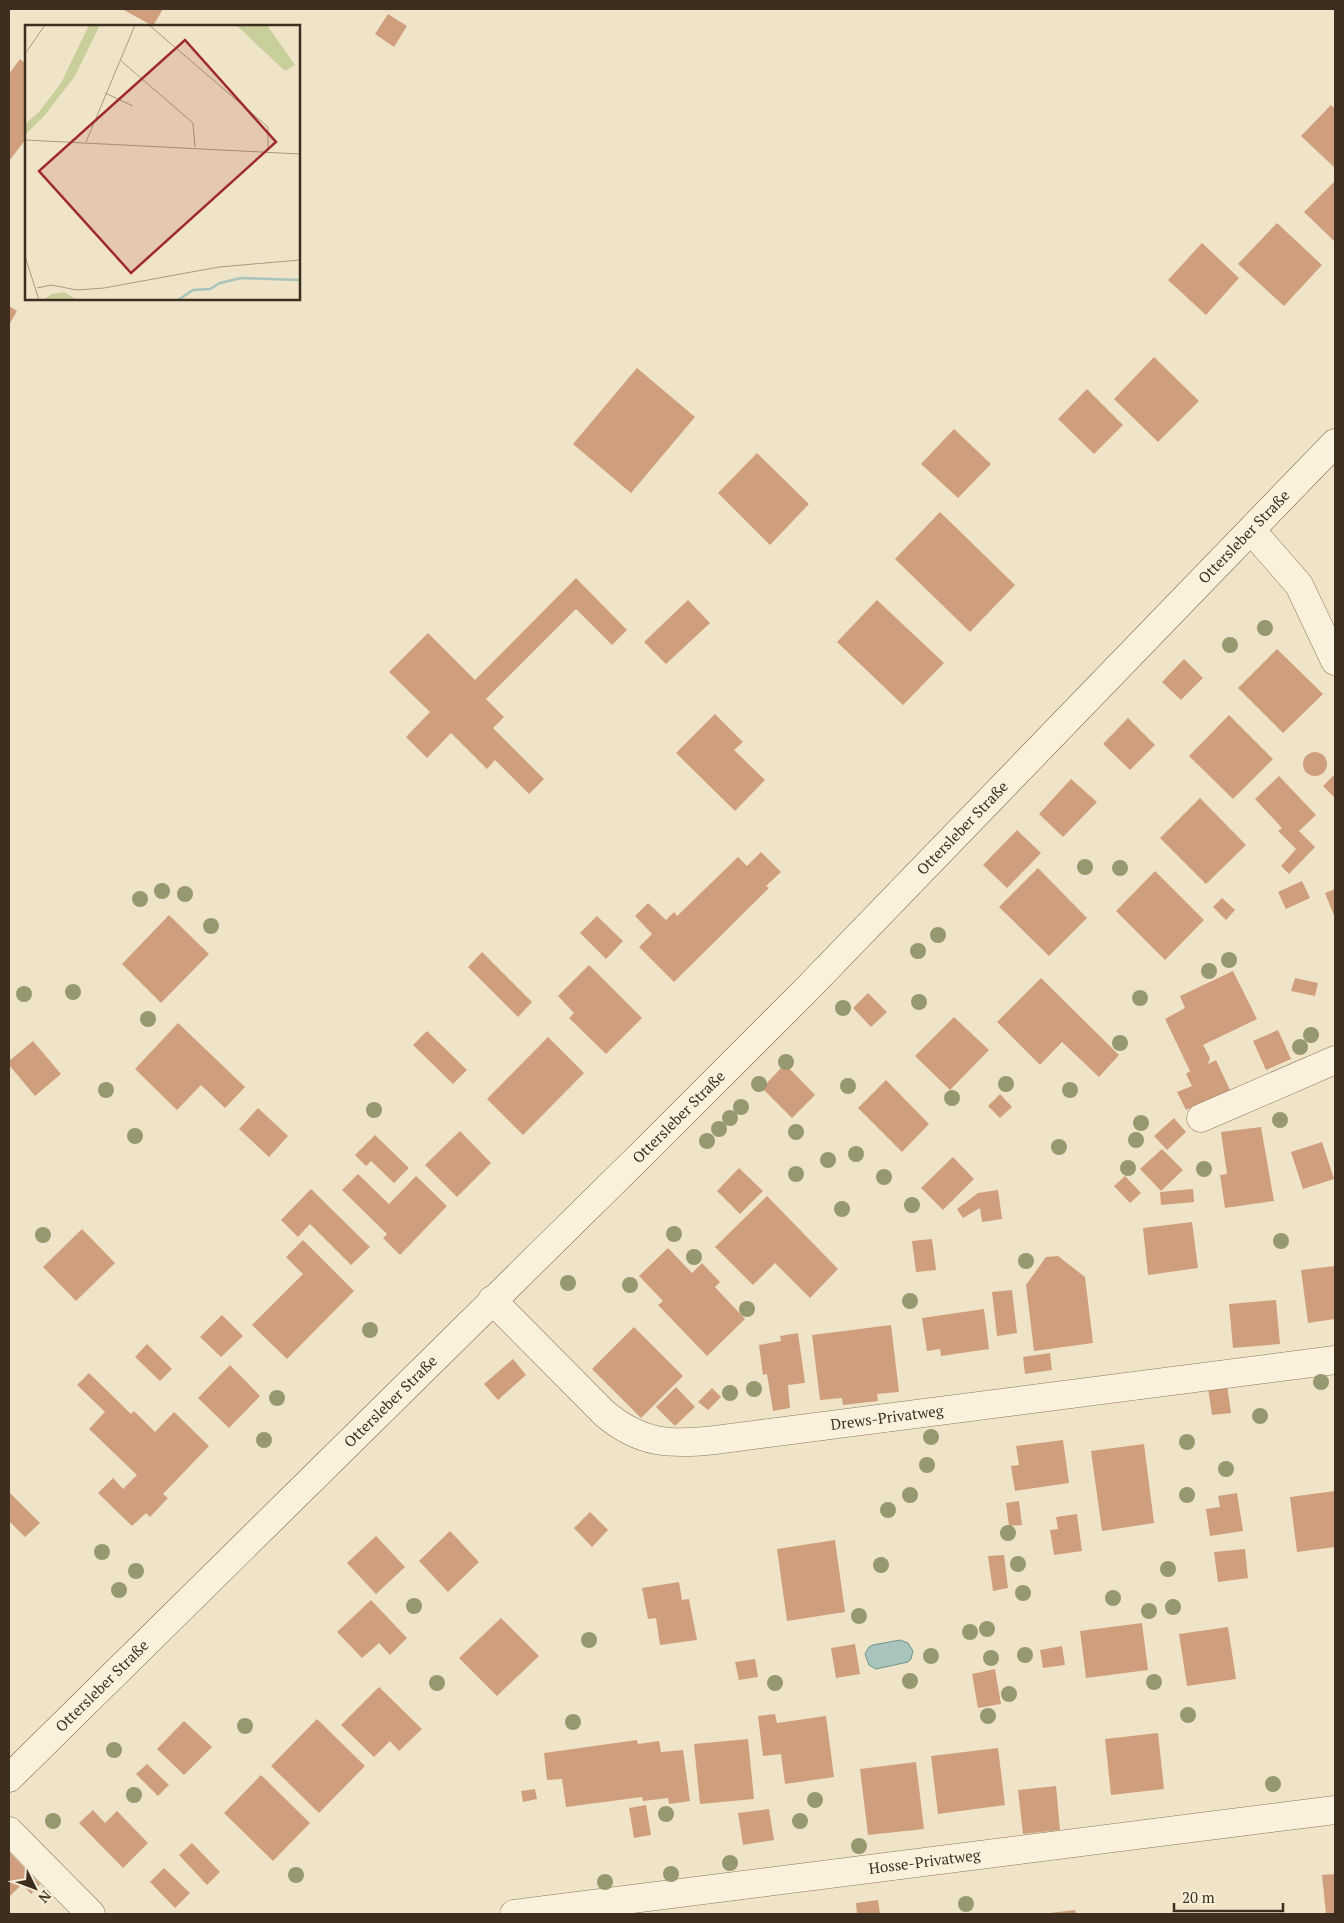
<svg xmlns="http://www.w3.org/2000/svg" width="1344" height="1923" font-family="'PT Serif',serif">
<rect width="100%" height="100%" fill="#f0e4c8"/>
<path fill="#a9c4bc" stroke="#6f938a" d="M900,1640L908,1643L913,1651L911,1659L908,1662L876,1669L869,1665L865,1654L869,1647L873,1645Z"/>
<g fill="#cf9f7d">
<path d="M122,9H163L153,26Z"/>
<path d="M388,14L407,26L394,47L375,34Z"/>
<path d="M20,59L26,64V139L9,161V74Z"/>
<path d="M1331,105L1335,109V168L1301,136Z"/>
<path d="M1335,181V242L1304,212Z"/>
<path d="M1277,223L1322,265L1284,306L1238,264Z"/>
<path d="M1202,243L1239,278L1206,315L1168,280Z"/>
<path d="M9,306L17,311L9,325Z"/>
<path d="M1154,357L1199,401L1158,442L1114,399Z"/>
<path d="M637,368L695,417L631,493L573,444Z"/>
<path d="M1087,389L1123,425L1094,454L1058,419Z"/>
<path d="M954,429L991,464L958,498L921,464Z"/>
<path d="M757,453L809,504L770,545L718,493Z"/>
<path d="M940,512L1015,585L970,632L895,559Z"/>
<path d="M576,578L627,630L612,645L576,609L486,699L504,717L493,728L544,779L529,794L495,760L487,769L451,733L427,758L406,737L430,712L389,672L428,633L475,680Z"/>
<path d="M688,600L710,623L666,664L644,642Z"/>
<path d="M877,600L944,663L903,705L837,642Z"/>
<path d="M1277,649L1323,694L1283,733L1238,688Z"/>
<path d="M1184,659L1203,678L1181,700L1162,682Z"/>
<path d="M715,714L743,742L734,750L765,780L735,811L676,753Z"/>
<path d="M1229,715L1273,759L1233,799L1189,756Z"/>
<path d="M1128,718L1155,745L1130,770L1103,744Z"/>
<circle cx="1315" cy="764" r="12"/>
<path d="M1335,774V798L1323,786Z"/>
<path d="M1279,776L1316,815L1299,831L1315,847L1289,874L1281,866L1296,849L1278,831L1282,828L1255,799Z"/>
<path d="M1071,779L1097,802L1063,837L1039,814Z"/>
<path d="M1200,798L1246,845L1206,884L1160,838Z"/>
<path d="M1017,830L1041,853L1007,888L983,865Z"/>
<path d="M761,852L781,872L766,886L769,888L674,982L639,947L652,934L635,916L648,903L666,920L674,912L677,916L738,857L747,866Z"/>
<path d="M1038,868L1087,918L1049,956L999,907Z"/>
<path d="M1155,871L1204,920L1165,960L1116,911Z"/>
<path d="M1302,881L1310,898L1286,909L1278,892Z"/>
<path d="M1335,889V918L1325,893Z"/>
<path d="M1222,898L1235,910L1226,920L1213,907Z"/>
<path d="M169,915L209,954L161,1003L122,964Z"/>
<path d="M597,916L623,941L606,959L580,933Z"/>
<path d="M482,952L532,1002L518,1017L468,967Z"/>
<path d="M589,965L642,1018L606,1054L569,1018L574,1013L558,996Z"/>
<path d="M1233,971L1257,1019L1203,1045L1210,1058L1208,1064L1216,1060L1230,1090L1186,1110L1177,1092L1192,1086L1186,1074L1190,1071L1165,1019L1185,1008L1180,996Z"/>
<path d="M1041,978L1119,1055L1099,1077L1062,1042L1040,1065L997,1022Z"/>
<path d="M1295,978L1318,983L1315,996L1291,991Z"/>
<path d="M868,993L887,1012L871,1027L853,1008Z"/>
<path d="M954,1017L989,1050L950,1090L915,1056Z"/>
<path d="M178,1023L245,1087L225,1108L201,1085L177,1110L135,1069Z"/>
<path d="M1278,1030L1291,1059L1266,1070L1253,1041Z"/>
<path d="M427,1031L467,1070L453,1084L413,1045Z"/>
<path d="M548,1037L584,1073L523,1135L487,1099Z"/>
<path d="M33,1041L61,1074L35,1096L9,1065V1061Z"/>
<path d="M785,1064L815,1095L792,1118L762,1088Z"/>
<path d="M886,1080L929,1124L902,1152L858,1108Z"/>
<path d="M1000,1094L1012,1107L1000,1118L988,1106Z"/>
<path d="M258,1108L288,1136L269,1157L239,1129Z"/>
<path d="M1174,1118L1186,1132L1167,1150L1154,1136Z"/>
<path d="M1261,1127L1274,1201L1225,1208L1220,1175L1227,1174L1221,1132Z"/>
<path d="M460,1131L491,1163L457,1197L425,1165Z"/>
<path d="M375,1135L409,1168L394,1183L371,1161L366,1166L355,1155Z"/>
<path d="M1322,1142L1334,1179L1303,1189L1291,1152Z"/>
<path d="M1162,1149L1183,1170L1161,1191L1140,1169Z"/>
<path d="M953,1157L974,1179L943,1210L921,1188Z"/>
<path d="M739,1168L763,1191L740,1214L717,1191Z"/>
<path d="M358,1174L389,1204L416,1176L447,1206L400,1255L383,1238L387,1234L342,1190Z"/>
<path d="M1125,1176L1141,1193L1130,1203L1114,1186Z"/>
<path d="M311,1189L370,1247L351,1265L310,1224L298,1237L281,1220Z"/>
<path d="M1193,1189L1194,1202L1161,1205L1160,1192Z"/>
<path d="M998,1190L1002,1219L982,1222L980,1208L963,1218L957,1209L978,1193Z"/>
<path d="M767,1196L838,1269L810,1298L775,1263L753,1285L715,1247Z"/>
<path d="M1192,1222L1198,1268L1148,1275L1143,1228Z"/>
<path d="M82,1229L115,1263L76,1301L43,1267Z"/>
<path d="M932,1239L936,1270L916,1272L912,1241Z"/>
<path d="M303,1240L354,1291L287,1359L252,1325L303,1274L286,1257Z"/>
<path d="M668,1248L692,1273L702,1263L720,1282L715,1287L745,1319L707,1356L658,1305L663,1301L639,1276Z"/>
<path d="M1058,1256L1085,1277L1093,1343L1034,1351L1026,1285L1046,1257Z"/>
<path d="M1335,1266V1319L1308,1323L1301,1270Z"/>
<path d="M1012,1290L1017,1333L997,1336L992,1292Z"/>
<path d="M1276,1300L1280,1344L1233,1348L1229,1304Z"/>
<path d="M984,1309L989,1349L941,1356L940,1349L927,1351L922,1318Z"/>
<path d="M222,1315L243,1336L221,1357L200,1337Z"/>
<path d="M891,1325L899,1392L877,1394L878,1401L843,1405L842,1398L820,1400L812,1335Z"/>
<path d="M634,1327L683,1376L641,1418L592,1369Z"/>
<path d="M798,1333L805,1383L788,1385L790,1408L773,1411L767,1374L763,1375L759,1345L781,1341L780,1336Z"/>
<path d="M147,1344L172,1369L160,1381L135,1357Z"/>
<path d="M1050,1353L1052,1370L1025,1374L1023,1357Z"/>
<path d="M513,1359L526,1375L498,1400L484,1384Z"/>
<path d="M230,1365L260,1396L229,1428L198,1398Z"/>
<path d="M89,1373L131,1414L134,1411L155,1432L174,1412L209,1446L163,1494L168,1498L150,1517L146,1513L132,1526L98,1493L113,1478L123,1489L137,1475L89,1429L105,1412L77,1385Z"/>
<path d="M1227,1385L1231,1413L1212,1415L1208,1388Z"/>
<path d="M676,1387L695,1407L675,1426L656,1407Z"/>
<path d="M712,1388L721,1397L708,1410L698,1402Z"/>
<path d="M1063,1440L1069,1483L1015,1491L1011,1466L1019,1465L1016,1446Z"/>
<path d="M1144,1444L1154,1523L1102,1531L1091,1451Z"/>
<path d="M1335,1491V1547L1297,1552L1290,1497Z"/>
<path d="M10,1493L40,1523L25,1537L9,1521Z"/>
<path d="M1237,1493L1243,1531L1210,1536L1206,1509L1220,1507L1218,1496Z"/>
<path d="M1019,1501L1022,1525L1009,1526L1006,1503Z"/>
<path d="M590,1512L608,1530L592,1547L574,1528Z"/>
<path d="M1077,1514L1082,1551L1054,1555L1050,1530L1058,1529L1056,1517Z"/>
<path d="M450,1531L479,1562L448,1592L419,1561Z"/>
<path d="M376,1536L405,1567L376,1594L347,1563Z"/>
<path d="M835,1540L845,1612L787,1621L777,1549Z"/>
<path d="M1245,1549L1248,1578L1218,1582L1214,1552Z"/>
<path d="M1004,1555L1008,1588L993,1591L988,1556Z"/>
<path d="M679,1582L682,1600L689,1599L697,1640L660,1645L656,1618L648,1619L642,1588Z"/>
<path d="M371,1600L407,1638L390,1655L379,1643L362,1658L337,1632Z"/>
<path d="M501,1618L539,1656L497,1696L459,1658Z"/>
<path d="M1142,1623L1148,1670L1086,1678L1080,1631Z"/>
<path d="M1228,1627L1236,1679L1187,1686L1179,1634Z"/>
<path d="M855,1644L860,1674L836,1678L831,1648Z"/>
<path d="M1062,1646L1065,1665L1043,1668L1040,1650Z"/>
<path d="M755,1659L758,1677L739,1680L735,1662Z"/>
<path d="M995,1669L1001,1704L978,1708L972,1674Z"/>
<path d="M379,1687L422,1729L399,1751L390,1741L374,1757L341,1725Z"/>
<path d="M775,1714L777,1723L826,1716L834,1777L785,1784L781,1754L763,1756L758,1716Z"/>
<path d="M317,1719L365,1766L319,1813L271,1766Z"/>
<path d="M184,1721L212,1747L184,1775L157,1749Z"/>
<path d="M1158,1733L1164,1789L1111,1795L1105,1739Z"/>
<path d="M748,1739L754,1799L700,1804L694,1744Z"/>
<path d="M637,1740L638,1744L659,1741L661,1752L683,1750L690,1801L669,1804L668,1798L643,1801L642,1797L566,1807L562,1779L547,1780L544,1753Z"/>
<path d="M998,1748L1005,1805L938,1814L931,1756Z"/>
<path d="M916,1762L924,1829L868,1835L860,1769Z"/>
<path d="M147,1764L169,1785L158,1796L136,1774Z"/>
<path d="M261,1775L310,1823L273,1861L224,1813Z"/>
<path d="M1056,1786L1060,1830L1023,1834L1018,1790Z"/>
<path d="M535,1789L537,1799L523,1802L521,1791Z"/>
<path d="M646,1805L651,1835L634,1838L629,1808Z"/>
<path d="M769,1809L774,1840L743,1845L738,1813Z"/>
<path d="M93,1810L105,1823L117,1811L148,1843L123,1868L79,1823Z"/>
<path d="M192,1843L220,1872L207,1885L179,1855Z"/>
<path d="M9,1852L40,1884L31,1894L22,1884L9,1897Z"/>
<path d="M164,1868L190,1893L175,1908L150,1882Z"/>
<path d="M1335,1874V1914H1326L1322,1875Z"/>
<path d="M878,1900L880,1914H857L856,1903Z"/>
<path d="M1075,1910L1076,1914H1050V1913Z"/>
</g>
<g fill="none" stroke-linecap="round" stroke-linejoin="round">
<g stroke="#8d765c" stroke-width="29">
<g id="street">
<path d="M1252,531L1299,585L1335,661"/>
<path d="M1201,1118L1335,1060"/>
<path id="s1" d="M492,1300L605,1414C641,1444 670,1445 715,1440L1335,1360"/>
<path d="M9,1831L91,1914"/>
<path id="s2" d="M514,1914L1335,1810"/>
</g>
</g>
<g stroke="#6f573f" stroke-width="29">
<g id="secondary">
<path id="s3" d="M9,1778L649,1147L808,988L1335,443"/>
</g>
</g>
<use href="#street" stroke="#faf1dc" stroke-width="28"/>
<use href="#secondary" stroke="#faf1dc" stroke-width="28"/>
</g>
<g fill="#96986f">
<circle cx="1265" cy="628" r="8"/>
<circle cx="1230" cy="645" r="8"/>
<circle cx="1085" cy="867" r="8"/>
<circle cx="1120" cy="868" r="8"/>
<circle cx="162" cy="891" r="8"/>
<circle cx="185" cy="894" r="8"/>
<circle cx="140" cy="899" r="8"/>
<circle cx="211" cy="926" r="8"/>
<circle cx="938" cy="935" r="8"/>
<circle cx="918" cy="951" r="8"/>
<circle cx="1229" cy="960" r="8"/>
<circle cx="1209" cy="971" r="8"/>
<circle cx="73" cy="992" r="8"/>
<circle cx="24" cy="994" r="8"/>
<circle cx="1140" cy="998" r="8"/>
<circle cx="919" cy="1002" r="8"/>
<circle cx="843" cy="1008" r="8"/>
<circle cx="148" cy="1019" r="8"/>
<circle cx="1311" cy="1035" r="8"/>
<circle cx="1120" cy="1043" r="8"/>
<circle cx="1300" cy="1047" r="8"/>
<circle cx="786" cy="1062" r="8"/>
<circle cx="759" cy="1084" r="8"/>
<circle cx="1006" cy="1084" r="8"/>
<circle cx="848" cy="1086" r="8"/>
<circle cx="106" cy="1090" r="8"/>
<circle cx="1070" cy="1090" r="8"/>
<circle cx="952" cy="1098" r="8"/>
<circle cx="741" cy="1107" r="8"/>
<circle cx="374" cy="1110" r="8"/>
<circle cx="730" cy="1118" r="8"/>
<circle cx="1280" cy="1120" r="8"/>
<circle cx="1141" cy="1123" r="8"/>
<circle cx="719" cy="1129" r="8"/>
<circle cx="796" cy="1132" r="8"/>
<circle cx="135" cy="1136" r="8"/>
<circle cx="1136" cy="1140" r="8"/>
<circle cx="707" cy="1141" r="8"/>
<circle cx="1059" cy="1147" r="8"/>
<circle cx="856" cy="1154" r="8"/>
<circle cx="828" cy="1160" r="8"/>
<circle cx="1128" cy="1168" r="8"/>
<circle cx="1204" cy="1169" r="8"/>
<circle cx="796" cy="1174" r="8"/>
<circle cx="884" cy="1177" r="8"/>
<circle cx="912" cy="1205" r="8"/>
<circle cx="842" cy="1209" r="8"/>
<circle cx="674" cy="1234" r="8"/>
<circle cx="43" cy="1235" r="8"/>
<circle cx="1281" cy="1241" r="8"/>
<circle cx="694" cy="1257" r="8"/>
<circle cx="1026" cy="1261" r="8"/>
<circle cx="568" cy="1283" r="8"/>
<circle cx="630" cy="1285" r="8"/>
<circle cx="910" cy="1301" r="8"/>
<circle cx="747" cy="1309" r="8"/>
<circle cx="370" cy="1330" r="8"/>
<circle cx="1321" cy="1382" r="8"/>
<circle cx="754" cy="1389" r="8"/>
<circle cx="730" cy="1393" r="8"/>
<circle cx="277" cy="1398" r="8"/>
<circle cx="1260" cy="1416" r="8"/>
<circle cx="931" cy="1437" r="8"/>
<circle cx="264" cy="1440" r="8"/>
<circle cx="1187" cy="1442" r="8"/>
<circle cx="927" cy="1465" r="8"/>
<circle cx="1226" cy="1469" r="8"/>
<circle cx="910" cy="1495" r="8"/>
<circle cx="1187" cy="1495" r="8"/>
<circle cx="888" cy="1510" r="8"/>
<circle cx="1008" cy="1533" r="8"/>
<circle cx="102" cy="1552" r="8"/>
<circle cx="1018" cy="1564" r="8"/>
<circle cx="881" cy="1565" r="8"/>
<circle cx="1168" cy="1569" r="8"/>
<circle cx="136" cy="1571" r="8"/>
<circle cx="119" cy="1590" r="8"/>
<circle cx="1023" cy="1593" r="8"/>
<circle cx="1113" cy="1598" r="8"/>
<circle cx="414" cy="1606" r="8"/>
<circle cx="1173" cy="1607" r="8"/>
<circle cx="1149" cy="1611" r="8"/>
<circle cx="859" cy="1616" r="8"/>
<circle cx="987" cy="1629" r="8"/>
<circle cx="970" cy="1632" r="8"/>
<circle cx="589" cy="1640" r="8"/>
<circle cx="1025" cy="1655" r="8"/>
<circle cx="931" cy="1656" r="8"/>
<circle cx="991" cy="1658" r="8"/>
<circle cx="910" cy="1681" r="8"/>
<circle cx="1154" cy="1682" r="8"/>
<circle cx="437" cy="1683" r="8"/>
<circle cx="775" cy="1683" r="8"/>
<circle cx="1009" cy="1694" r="8"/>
<circle cx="1188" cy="1715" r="8"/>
<circle cx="988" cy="1716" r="8"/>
<circle cx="573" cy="1722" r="8"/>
<circle cx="245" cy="1726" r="8"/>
<circle cx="114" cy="1750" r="8"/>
<circle cx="1273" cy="1784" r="8"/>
<circle cx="134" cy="1795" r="8"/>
<circle cx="815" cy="1800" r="8"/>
<circle cx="666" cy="1814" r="8"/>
<circle cx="53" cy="1821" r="8"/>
<circle cx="800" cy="1821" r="8"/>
<circle cx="859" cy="1846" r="8"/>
<circle cx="730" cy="1863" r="8"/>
<circle cx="671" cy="1874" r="8"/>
<circle cx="296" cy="1875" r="8"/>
<circle cx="605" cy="1882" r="8"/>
<circle cx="966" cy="1904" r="8"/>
</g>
<g text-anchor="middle" stroke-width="4" stroke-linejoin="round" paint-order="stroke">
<g font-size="15" fill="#3d2e20" stroke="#f7eed8">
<text dy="5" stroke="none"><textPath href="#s3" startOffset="1751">Ottersleber Straße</textPath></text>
<text dy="5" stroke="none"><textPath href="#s3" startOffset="1346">Ottersleber Straße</textPath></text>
<text dy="5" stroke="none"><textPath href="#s3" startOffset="941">Ottersleber Straße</textPath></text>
<text dy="5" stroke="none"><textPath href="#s3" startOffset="536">Ottersleber Straße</textPath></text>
<text dy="5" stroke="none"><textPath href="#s1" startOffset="451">Drews-Privatweg</textPath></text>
<text dy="5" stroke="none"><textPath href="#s3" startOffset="131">Ottersleber Straße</textPath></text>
<text dy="5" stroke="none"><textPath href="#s2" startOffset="414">Hosse-Privatweg</textPath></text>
</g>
</g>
<g transform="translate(25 25)">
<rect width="275" height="275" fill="#f0e4c8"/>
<path d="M64,0H75L50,51L20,90L0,110V99L14,87L36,58ZM211,0H242L270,40L260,46ZM39,267L52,275H18L27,269Z" fill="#c9cf9b"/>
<path fill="none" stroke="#a9c4bc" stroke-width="2.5" d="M153,275L168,265L185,264L195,258L216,253L275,255"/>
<path fill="none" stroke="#a89b85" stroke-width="1" d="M124,0L243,102V126M0,29L20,0M95,35L168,98L170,122M80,68L108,81M0,115L275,129M61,117L110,0M0,231L14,275M12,263L26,260L52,265L79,263L194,242L275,235"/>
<path fill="#9e2a2b" fill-opacity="0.15" stroke="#9e2a2b" stroke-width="2.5" d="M160,15L251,117L106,248L14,146Z"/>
<rect width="275" height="275" fill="none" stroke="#3d2e20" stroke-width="2.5"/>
</g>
<rect width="1344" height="1923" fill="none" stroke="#3d2e20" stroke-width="20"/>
<g transform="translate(35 1888) rotate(132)" stroke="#f7eed8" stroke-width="4" paint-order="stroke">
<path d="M0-4L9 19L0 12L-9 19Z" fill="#3d2e20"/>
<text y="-8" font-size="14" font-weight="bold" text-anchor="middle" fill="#3d2e20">N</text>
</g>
<path d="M1174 1903v8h109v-8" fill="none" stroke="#3d2e20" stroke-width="2.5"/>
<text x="1182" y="1903" font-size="15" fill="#3d2e20" stroke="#f7eed8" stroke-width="4" paint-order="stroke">20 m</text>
</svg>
